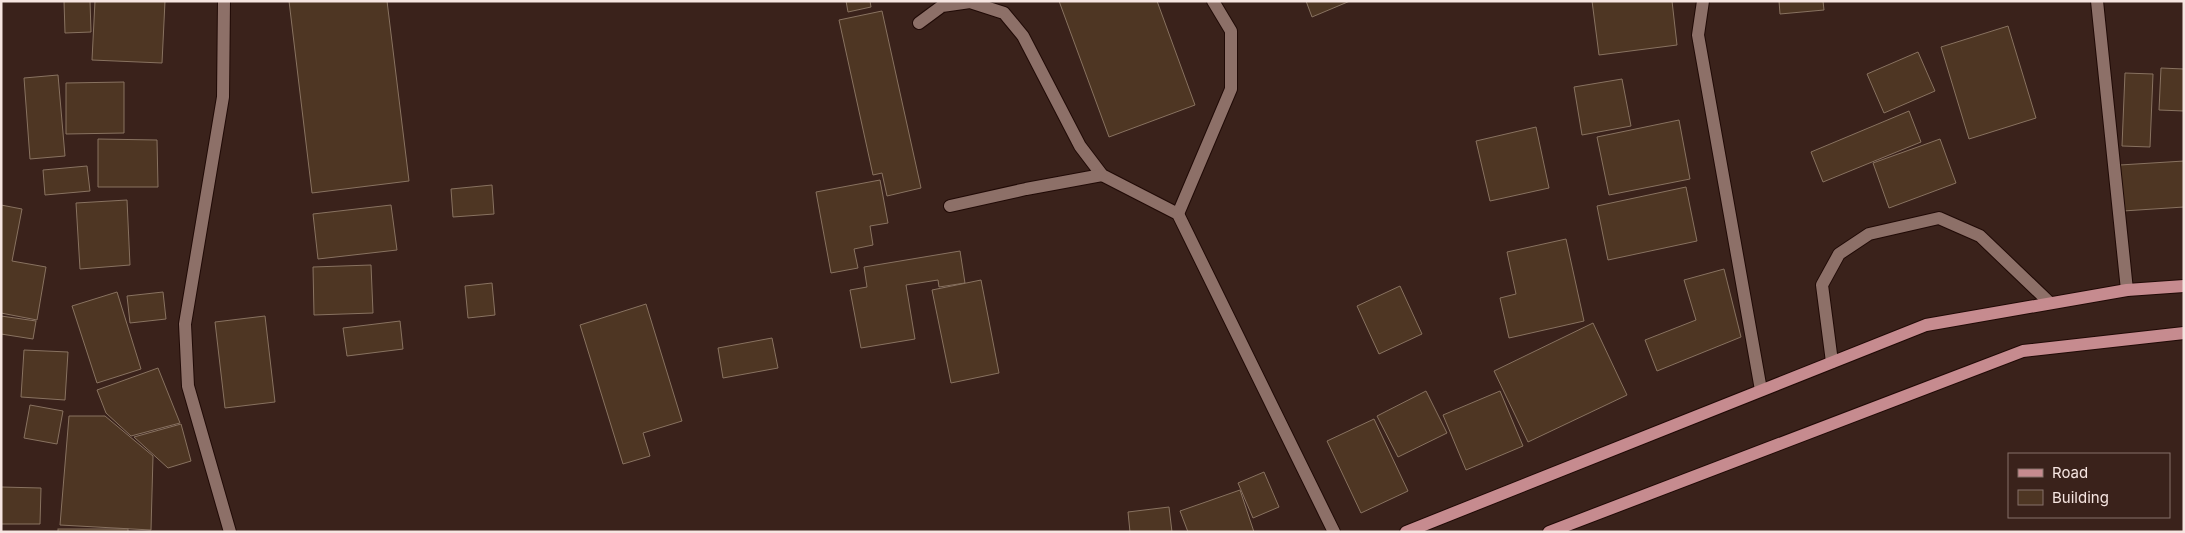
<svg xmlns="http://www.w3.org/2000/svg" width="2185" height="533" font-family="Inter,sans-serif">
<rect width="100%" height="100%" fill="#3a221b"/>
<g fill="#4e3623" stroke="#887260">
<path d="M64,1H90L91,32L65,33Z"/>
<path d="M95,1H165L162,63L92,60Z"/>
<path d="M289,1H387L409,181L312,193Z"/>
<path d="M846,1H870L871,7L848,12Z"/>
<path d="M1059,1H1157L1195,105L1109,137Z"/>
<path d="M1306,1H1350L1312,17Z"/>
<path d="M1592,1H1672L1677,45L1599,55Z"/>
<path d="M1779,1H1823L1824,10L1780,14Z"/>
<path d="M882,11L921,188L887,196L882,173L873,175L839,20Z"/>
<path d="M2008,26L2036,118L1969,139L1941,47Z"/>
<path d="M1918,52L1935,91L1884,113L1867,74Z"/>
<path d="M2161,68L2184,69V111L2159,110Z"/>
<path d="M2125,73L2153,74L2150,147L2122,146Z"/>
<path d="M58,75L65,156L30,159L24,78Z"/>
<path d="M1622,79L1631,126L1582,135L1574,87Z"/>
<path d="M124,82V133L66,134V83Z"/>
<path d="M1909,111L1921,142L1823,182L1811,152Z"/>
<path d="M1679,120L1690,179L1609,195L1597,137Z"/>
<path d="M1536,127L1549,188L1490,201L1476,141Z"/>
<path d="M98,139L157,140L158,187H98Z"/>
<path d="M1940,139L1956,183L1889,208L1873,163Z"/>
<path d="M2184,161V207L2123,211L2120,165Z"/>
<path d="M87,166L90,191L45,195L43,170Z"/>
<path d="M880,180L888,223L870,226L873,245L854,249L858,268L831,273L816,192Z"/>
<path d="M492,185L494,214L453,217L451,189Z"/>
<path d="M1686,187L1697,241L1608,260L1597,206Z"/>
<path d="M127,200L130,265L80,269L76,203Z"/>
<path d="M1,205L22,209L12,261L46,267L37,320L1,313Z"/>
<path d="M391,205L397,250L318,259L313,214Z"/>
<path d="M1566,239L1584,321L1509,338L1500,298L1516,294L1507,252Z"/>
<path d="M960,251L965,283L939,287L938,280L906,285L915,339L861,348L850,290L867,287L864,267Z"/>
<path d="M371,265L373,313L314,315L313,267Z"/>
<path d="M1724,269L1741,337L1657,371L1645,340L1696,320L1684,280Z"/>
<path d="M981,280L999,373L951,383L932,290Z"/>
<path d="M492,283L495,315L468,318L465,286Z"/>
<path d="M1400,286L1422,334L1379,354L1357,306Z"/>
<path d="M117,292L141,369L97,383L72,306Z"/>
<path d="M163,292L166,319L130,323L127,296Z"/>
<path d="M646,304L682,421L643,433L650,456L623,464L580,325Z"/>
<path d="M1,316L36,321L33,339L1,334Z"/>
<path d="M265,316L275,402L225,408L215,322Z"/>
<path d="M400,321L403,349L347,356L343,328Z"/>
<path d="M1593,323L1627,395L1528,442L1494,371Z"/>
<path d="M772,338L778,368L723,378L718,348Z"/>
<path d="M24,350L68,352L65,400L21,397Z"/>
<path d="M158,368L180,423L131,436L106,413L97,390Z"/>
<path d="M1426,391L1447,433L1398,457L1377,416Z"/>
<path d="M1500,391L1523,446L1466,470L1443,415Z"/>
<path d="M30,405L63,411L57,444L24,438Z"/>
<path d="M69,416H105L153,456L151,530L60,525Z"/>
<path d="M1374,419L1408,491L1361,513L1327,441Z"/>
<path d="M181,424L191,461L168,468L134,437Z"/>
<path d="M1264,472L1279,507L1253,518L1238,483Z"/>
<path d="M1,487L41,488L40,524H1Z"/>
<path d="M1240,490L1254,532H1188L1180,511Z"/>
<path d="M1169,507L1172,532H1130L1128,512Z"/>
<rect x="58" y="529" width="70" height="3"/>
</g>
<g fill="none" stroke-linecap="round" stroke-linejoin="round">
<g stroke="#200a06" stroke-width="14">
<path id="lane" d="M1832,362L1822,285L1839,254L1869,234L1939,218L1980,236L2050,303"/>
</g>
<g stroke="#200a06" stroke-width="14">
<g id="street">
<path d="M224,1L223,97L185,324L188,386L230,532"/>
<path d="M1703,1L1698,35L1761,390"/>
<path d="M2097,1L2127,290"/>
<path d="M919,23L942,6L970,2L1004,13L1023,36L1080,146L1102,175L1178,214L1334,532"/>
<path d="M950,206L1026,189L1102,175"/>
<path d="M1178,214L1231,89V31L1213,1"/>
</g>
</g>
<g stroke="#200a06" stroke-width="14">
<g id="primary">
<path d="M1406,532L1926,325L2127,290L2184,286"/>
<path d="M1549,532L2023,351L2184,333"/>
</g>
</g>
<use href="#lane" stroke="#8d7068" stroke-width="12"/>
<use href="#street" stroke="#8d7068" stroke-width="12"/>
<use href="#primary" stroke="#c68b8f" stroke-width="12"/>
</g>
<rect width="2185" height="533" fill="none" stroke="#f6e5e1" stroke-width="5"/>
<rect x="2008" y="453" width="162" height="65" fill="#3a221b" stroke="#85706a"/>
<rect x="2018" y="469" width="25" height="8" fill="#c68b8f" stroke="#85706a"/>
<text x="2052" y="478" font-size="15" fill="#f6e5e1">Road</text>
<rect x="2018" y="490" width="25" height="15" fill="#4e3623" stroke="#85706a"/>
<text x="2052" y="503" font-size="15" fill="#f6e5e1">Building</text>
</svg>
